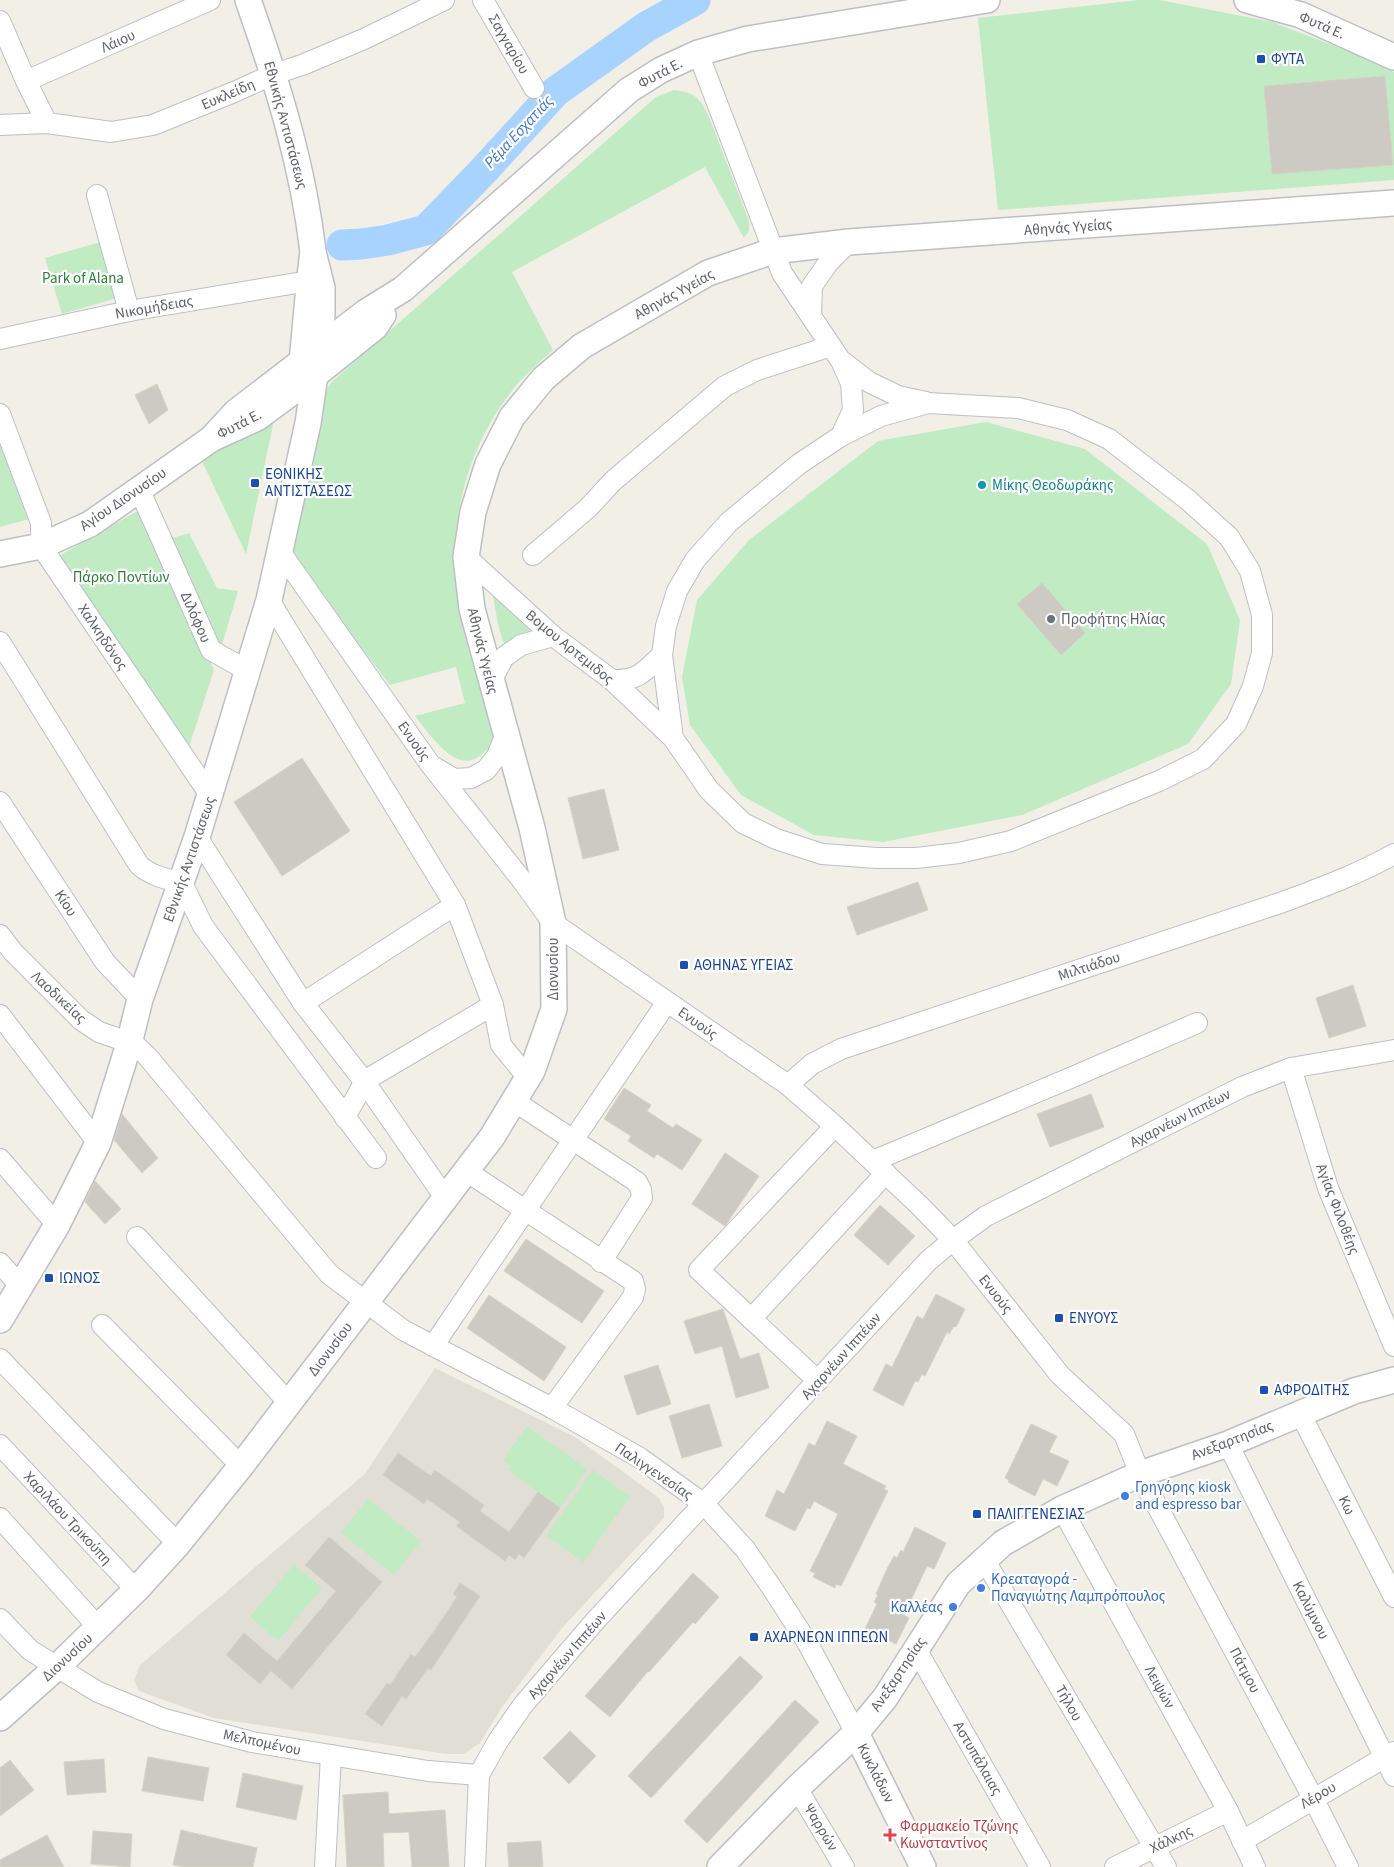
<svg xmlns="http://www.w3.org/2000/svg" width="1394" height="1867" font-family="'Source Sans 3',sans-serif">
<rect width="100%" height="100%" fill="#f1efe6"/>
<path fill="#e1dfd5" d="M435,1368L575,1437L659,1498L664,1508V1518L562,1628L502,1707L480,1743L464,1754H446L214,1718L139,1691L134,1680L140,1665L365,1474Z"/>
<g fill="#c0ebc3">
<path d="M1139,0H1160L1272,22L1369,59L1394,72V180L998,210L978,18Z"/>
<path d="M674,90C696,93 700,98 709,117L749,221V231L744,238L705,167L512,272L553,350C542,360 530,370 520,381C462,448 445,533 461,619C466,646 476,673 484,699C487,712 493,726 492,740C491,747 484,753 478,757C454,773 428,732 415,716L465,703L456,667L390,685L299,567L288,544L319,400L331,383L353,363L656,97Z"/>
<path d="M104,241L121,297L62,314L45,258Z"/>
<path d="M275,415L246,554L200,457Z"/>
<path d="M986,422L1085,449L1207,544L1240,620L1231,684L1188,744L1022,815L883,842L814,835L741,795L690,725L682,677L697,600L749,540L878,441Z"/>
<path d="M0,445L29,519L0,527Z"/>
<path d="M141,509L214,670L181,771L57,557Z"/>
<path d="M189,533L217,588L238,591L221,648L169,539Z"/>
<path d="M492,591L539,630L505,648L498,624Z"/>
<path d="M527,1426L587,1469L560,1508L507,1470L511,1466L503,1460Z"/>
<path d="M593,1470L630,1496L583,1562L546,1536Z"/>
<path d="M368,1499L421,1541L394,1575L341,1533Z"/>
<path d="M294,1564L322,1588L278,1641L250,1617Z"/>
</g>
<g fill="none" stroke-linecap="round" stroke-linejoin="round">
<path stroke="#a8d3ff" stroke-width="31" d="M342,245L362,244L388,240L426,230L485,169L555,92L646,27L695,0"/>
</g>
<g fill="#cccac3" stroke="#d7d2c4">
<path d="M1385,76L1393,165L1272,174L1264,86Z"/>
<path d="M157,384L168,410L149,424L135,395Z"/>
<path d="M1042,583L1085,633L1061,655L1017,604Z"/>
<path d="M302,758L350,831L282,876L234,802Z"/>
<path d="M604,789L619,850L583,859L568,798Z"/>
<path d="M918,882L928,910L857,935L847,907Z"/>
<path d="M1353,985L1366,1026L1329,1038L1316,998Z"/>
<path d="M624,1088L651,1105L647,1111L673,1128L676,1124L702,1140L682,1170L657,1154L654,1158L628,1141L631,1136L604,1119Z"/>
<path d="M1091,1094L1104,1127L1050,1147L1037,1114Z"/>
<path d="M122,1114L158,1158L142,1173L114,1140Z"/>
<path d="M725,1153L759,1176L725,1226L692,1204Z"/>
<path d="M95,1181L121,1209L105,1224L85,1202Z"/>
<path d="M880,1205L915,1236L888,1265L854,1235Z"/>
<path d="M526,1239L604,1291L582,1323L504,1271Z"/>
<path d="M936,1294L965,1309L956,1327L954,1326L949,1334L947,1332L925,1376L922,1374L918,1382L915,1381L903,1406L873,1390L886,1364L892,1367L917,1316L923,1319Z"/>
<path d="M489,1295L566,1347L544,1381L467,1328Z"/>
<path d="M723,1309L740,1359L759,1353L769,1388L736,1398L722,1346L695,1354L684,1321Z"/>
<path d="M658,1365L671,1404L637,1415L624,1376Z"/>
<path d="M709,1404L722,1446L682,1458L669,1416Z"/>
<path d="M827,1421L857,1436L843,1464L886,1486L884,1489L888,1491L841,1586L836,1584L835,1588L813,1577L815,1573L810,1571L838,1514L814,1501L810,1509L807,1508L795,1531L765,1516L777,1490L784,1494L809,1443L815,1446Z"/>
<path d="M1031,1424L1057,1436L1049,1452L1069,1461L1057,1486L1043,1479L1035,1496L1008,1482L1009,1480L1005,1478Z"/>
<path d="M398,1453L431,1476L435,1470L484,1505L480,1511L509,1532L538,1492L560,1508L524,1558L519,1554L515,1560L509,1555L505,1561L456,1526L460,1522L427,1499L424,1504L383,1475Z"/>
<path d="M915,1527L946,1543L934,1569L927,1566L904,1615L909,1618L896,1644L865,1629L877,1604L874,1602L878,1595L876,1594L886,1571L894,1556L897,1558L901,1550L903,1552Z"/>
<path d="M329,1537L382,1582L292,1689L271,1671L260,1684L226,1655L244,1633L277,1661L336,1591L305,1565Z"/>
<path d="M693,1573L719,1597L695,1624L693,1622L649,1672L648,1671L610,1717L585,1696Z"/>
<path d="M460,1583L480,1596L431,1670L428,1668L406,1699L402,1696L382,1726L365,1714L387,1683L390,1685L411,1654L415,1657L437,1627L457,1597L453,1594Z"/>
<path d="M740,1656L763,1677L651,1798L628,1776Z"/>
<path d="M795,1700L819,1722L707,1843L684,1821Z"/>
<path d="M570,1731L596,1756L569,1784L543,1758Z"/>
<path d="M148,1757L209,1768L203,1801L142,1791Z"/>
<path d="M104,1759L106,1792L67,1795L64,1762Z"/>
<path d="M10,1760L34,1790L0,1816V1768Z"/>
<path d="M243,1773L303,1786L296,1820L236,1807Z"/>
<path d="M388,1792L389,1814L445,1810L449,1867H412L409,1832L383,1833L384,1867H347L343,1795Z"/>
<path d="M181,1830L257,1848L253,1867H184L173,1865Z"/>
<path d="M93,1831L132,1834L130,1867L91,1864Z"/>
<path d="M47,1835L64,1867H0V1860Z"/>
<path d="M541,1841L543,1867H509L507,1843Z"/>
</g>
<g fill="none" stroke-linecap="round" stroke-linejoin="round">
<g stroke="#bdbfc6" stroke-width="22">
<g id="minor">
<path d="M483,0L534,88"/>
<path d="M0,21L26,81L47,123"/>
<path d="M698,53L782,273L841,361L851,383L853,410L841,436"/>
<path d="M26,81L210,0"/>
<path d="M0,125L47,123L111,132L153,125L234,92L274,74L302,65L364,39L444,0"/>
<path d="M97,195L129,311"/>
<path d="M811,316L812,286L828,263L849,242"/>
<path d="M0,339L129,311L309,281"/>
<path d="M843,362L869,382L898,396L926,402"/>
<path d="M0,414L41,523V546L210,795"/>
<path d="M139,489L211,650L248,671"/>
<path d="M279,550L430,764L521,879L553,923L788,1085L835,1126L919,1205L953,1240L1060,1375L1124,1434L1140,1474L1313,1798L1348,1867"/>
<path d="M533,555L588,508L613,481L725,386L757,370L831,346"/>
<path d="M466,557L553,636L612,680L673,738L709,790L743,823L776,839L822,854L877,858H916L959,853L1011,841L1159,781L1203,759L1236,724L1253,686L1262,653V615L1250,571L1229,537L1188,500L1109,439L1067,420L1018,408L928,403L881,416L841,436L799,464L729,522L695,560L677,591L666,626L662,655L673,738"/>
<path d="M269,600L455,905L493,1005L501,1045L528,1078"/>
<path d="M0,642L139,865C151,876 167,879 182,883L203,926L376,1158"/>
<path d="M612,680C638,681 644,672 662,655"/>
<path d="M491,681L504,657L521,645L553,636"/>
<path d="M434,767L454,779L471,778L486,770L497,756L506,734"/>
<path d="M0,802L105,962L140,999"/>
<path d="M197,837L303,1003L364,1081L446,1199"/>
<path d="M0,935L13,952L81,1020L99,1032L134,1044L147,1056L329,1274L403,1330L552,1408L640,1458L704,1504L745,1549L772,1588L807,1642L856,1733"/>
<path d="M303,1003L455,905"/>
<path d="M0,1015L98,1143"/>
<path d="M1291,1068L1328,1188L1394,1346"/>
<path d="M788,1085L812,1064L841,1049L1283,902C1320,888 1359,874 1394,854"/>
<path d="M514,1101L637,1182L641,1190L642,1198L601,1262"/>
<path d="M345,1118C351,1104 359,1095 364,1081L493,1005"/>
<path d="M0,1159L57,1225"/>
<path d="M873,1161L1075,1076L1197,1023"/>
<path d="M466,1171L633,1281L635,1289L633,1297L552,1408"/>
<path d="M137,1237L289,1403"/>
<path d="M0,1263L21,1287"/>
<path d="M751,1319L886,1173"/>
<path d="M102,1325L241,1466"/>
<path d="M433,1346L667,1002"/>
<path d="M0,1359L178,1544"/>
<path d="M818,1381L699,1270L835,1126"/>
<path d="M1300,1413L1394,1597"/>
<path d="M1228,1444L1394,1776"/>
<path d="M0,1445L136,1590"/>
<path d="M1062,1509L1228,1811L1255,1867"/>
<path d="M0,1518L98,1627"/>
<path d="M984,1559L1166,1867"/>
<path d="M0,1619L30,1650L57,1667L98,1692L164,1719L252,1742L428,1771L479,1775"/>
<path d="M916,1649L1040,1867"/>
<path d="M797,1788L844,1867"/>
<path d="M1242,1841L1394,1752"/>
<path d="M325,1867L331,1755"/>
<path d="M475,1867L479,1775L498,1741L523,1705L595,1621L928,1261L953,1240L986,1216L1242,1087L1291,1068L1394,1050"/>
<path d="M1115,1867L1228,1811"/>
</g>
</g>
<g stroke="#bdbfc6" stroke-width="28">
<g id="tertiary">
<path d="M248,0C277,82 303,165 313,252"/>
<path d="M1247,0L1301,15L1394,57"/>
<path d="M211,439L236,412L366,312L403,289L629,90L661,70L698,53L748,39L987,0"/>
<path d="M0,554L41,546L90,524L211,439L257,418L314,376L375,327L383,315"/>
<path d="M0,1320L57,1225L98,1143L129,1044L140,999L197,837L269,600L308,423L319,348L322,315V288L313,252C308,288 306,325 302,361L314,376"/>
<path d="M0,1718L57,1667L136,1590L178,1544L241,1466L466,1171L492,1137L532,1071L554,1009L553,923L532,828L472,609L466,557L473,512L488,464L512,417L543,379L582,346L708,273L773,251L849,242L1394,203"/>
<path d="M856,1733L923,1867"/>
<path d="M720,1867L797,1788L856,1733L885,1698L958,1584L1003,1543L1062,1509L1140,1474L1228,1444L1354,1391L1394,1380"/>
</g>
</g>
<use href="#minor" stroke="#fff" stroke-width="20"/>
<use href="#tertiary" stroke="#fff" stroke-width="25"/>
</g>
<g fill="#1a4fb4" stroke="#fff" stroke-width="2">
<rect x="1256" y="54" width="10" height="10" rx="2.5"/>
<rect x="250" y="478" width="10" height="10" rx="2.5"/>
<rect x="679" y="960" width="10" height="10" rx="2.5"/>
<rect x="44" y="1273" width="10" height="10" rx="2.5"/>
<rect x="1054" y="1313" width="10" height="10" rx="2.5"/>
<rect x="1259" y="1385" width="10" height="10" rx="2.5"/>
<rect x="972" y="1509" width="10" height="10" rx="2.5"/>
<rect x="749" y="1632" width="10" height="10" rx="2.5"/>
</g>
<circle fill="#0f9aa8" stroke="#fff" stroke-width="2" cx="982" cy="485" r="5"/>
<circle fill="#6b7280" stroke="#fff" stroke-width="2" cx="1051" cy="619" r="5"/>
<g fill="#3f7fe0" stroke="#fff" stroke-width="2">
<circle cx="1125" cy="1496" r="5"/>
<circle cx="981" cy="1588" r="5"/>
<circle cx="953" cy="1607" r="5"/>
</g>
<path fill="#e0444e" stroke="#fff" stroke-width="2" d="M887.5 1827.5h5v5h5v5h-5v5h-5v-5h-5v-5h5z"/>
<g text-anchor="middle" stroke-width="4.5" stroke-linejoin="round" paint-order="stroke">
<g font-size="15" fill="#5d6168" stroke="#fff">
<text transform="translate(1322 25) rotate(23)" y="5">Φυτά Ε.</text>
<text transform="translate(118 41) rotate(-24)" y="5">Λάιου</text>
<text transform="translate(509 44) rotate(60)" y="5">Σαγγαρίου</text>
<text transform="translate(660 73) rotate(-28)" y="5">Φυτά Ε.</text>
<text transform="translate(228 94) rotate(-23)" y="5">Ευκλείδη</text>
<text transform="translate(286 125) rotate(75)" y="5">Εθνικής Αντιστάσεως</text>
<text transform="translate(1068 227) rotate(-4)" y="5">Αθηνάς Υγείας</text>
<text transform="translate(674 294) rotate(-29)" y="5">Αθηνάς Υγείας</text>
<text transform="translate(154 307) rotate(-10)" y="5">Νικομήδειας</text>
<text transform="translate(239 424) rotate(-27)" y="5">Φυτά Ε.</text>
<text transform="translate(123 499) rotate(-34)" y="5">Αγίου Διονυσίου</text>
<text transform="translate(196 617) rotate(66)" y="5">Διλόφου</text>
<text transform="translate(103 637) rotate(56)" y="5">Χαλκηδόνος</text>
<text transform="translate(570 647) rotate(39)" y="5">Βομου Αρτεμιδος</text>
<text transform="translate(483 651) rotate(76)" y="5">Αθηνάς Υγείας</text>
<text transform="translate(414 741) rotate(55)" y="5">Ενυούς</text>
<text transform="translate(189 859) rotate(-71)" y="5">Εθνικής Αντιστάσεως</text>
<text transform="translate(66 903) rotate(57)" y="5">Κίου</text>
<text transform="translate(1089 966) rotate(-18)" y="5">Μιλτιάδου</text>
<text transform="translate(553 969) rotate(-90)" y="5">Διονυσίου</text>
<text transform="translate(59 997) rotate(43)" y="5">Λαοδικείας</text>
<text transform="translate(698 1023) rotate(35)" y="5">Ενυούς</text>
<text transform="translate(1180 1118) rotate(-27)" y="5">Αχαρνέων Ιππέων</text>
<text transform="translate(1338 1209) rotate(69)" y="5">Αγίας Φιλοθέης</text>
<text transform="translate(996 1294) rotate(52)" y="5">Ενυούς</text>
<text transform="translate(330 1349) rotate(-53)" y="5">Διονυσίου</text>
<text transform="translate(841 1356) rotate(-48)" y="5">Αχαρνέων Ιππέων</text>
<text transform="translate(1232 1440) rotate(-21)" y="5">Ανεξαρτησίας</text>
<text transform="translate(654 1471) rotate(34)" y="5">Παλιγγενεσίας</text>
<text transform="translate(1347 1505) rotate(63)" y="5">Κω</text>
<text transform="translate(68 1518) rotate(47)" y="5">Χαριλάου Τρικούπη</text>
<text transform="translate(1311 1610) rotate(63)" y="5">Καλύμνου</text>
<text transform="translate(567 1655) rotate(-49)" y="5">Αχαρνέων Ιππέων</text>
<text transform="translate(67 1657) rotate(-43)" y="5">Διονυσίου</text>
<text transform="translate(1245 1670) rotate(62)" y="5">Πάτμου</text>
<text transform="translate(898 1674) rotate(-56)" y="5">Ανεξαρτησίας</text>
<text transform="translate(1160 1687) rotate(61)" y="5">Λειψών</text>
<text transform="translate(1069 1703) rotate(60)" y="5">Τήλου</text>
<text transform="translate(262 1742) rotate(12)" y="5">Μελπομένου</text>
<text transform="translate(978 1758) rotate(60)" y="5">Αστυπάλαιας</text>
<text transform="translate(876 1773) rotate(63)" y="5">Κυκλάδων</text>
<text transform="translate(1318 1795) rotate(-30)" y="5">Λέρου</text>
<text transform="translate(821 1827) rotate(59)" y="5">Ψαρρών</text>
<text transform="translate(1171 1839) rotate(-26)" y="5">Χάλκης</text>
</g>
<g font-size="15" fill="#164399" stroke="#fff" text-anchor="start">
<text x="1271" y="64">ΦΥΤΑ</text>
<text x="265" y="479">ΕΘΝΙΚΗΣ<tspan x="265" dy="17">ΑΝΤΙΣΤΑΣΕΩΣ</tspan></text>
<text x="694" y="970">ΑΘΗΝΑΣ ΥΓΕΙΑΣ</text>
<text x="59" y="1283">ΙΩΝΟΣ</text>
<text x="1069" y="1323">ΕΝΥΟΥΣ</text>
<text x="1274" y="1395">ΑΦΡΟΔΙΤΗΣ</text>
<text x="987" y="1519">ΠΑΛΙΓΓΕΝΕΣΙΑΣ</text>
<text x="764" y="1642">ΑΧΑΡΝΕΩΝ ΙΠΠΕΩΝ</text>
</g>
<g font-size="15" fill="#2b8135" stroke="#fff">
<text x="83" y="283">Park of Alana</text>
<text x="121" y="582">Πάρκο Ποντίων</text>
</g>
<g font-size="15" fill="#0d838f" stroke="#fff" text-anchor="start">
<text x="992" y="490">Μίκης Θεοδωράκης</text>
</g>
<g font-size="15" fill="#5b616d" stroke="#fff" text-anchor="start">
<text x="1061" y="624">Προφήτης Ηλίας</text>
</g>
<g font-size="15" fill="#366cbe" stroke="#fff" text-anchor="start">
<text x="1135" y="1492">Γρηγόρης kiosk<tspan x="1135" dy="17">and espresso bar</tspan></text>
<text x="991" y="1584">Κρεαταγορά -<tspan x="991" dy="17">Παναγιώτης Λαμπρόπουλος</tspan></text>
<text x="943" y="1612" text-anchor="end">Καλλέας</text>
</g>
<g font-size="15" fill="#be3a42" stroke="#fff" text-anchor="start">
<text x="900" y="1831">Φαρμακείο Τζώνης<tspan x="900" dy="17">Κωνσταντίνος</tspan></text>
</g>
<g font-size="16" font-style="italic" fill="#3b76c6" stroke="#fff">
<text transform="translate(518 131) rotate(-47)" y="6">Ρέμα Εσχατιάς</text>
</g>
</g>
</svg>
